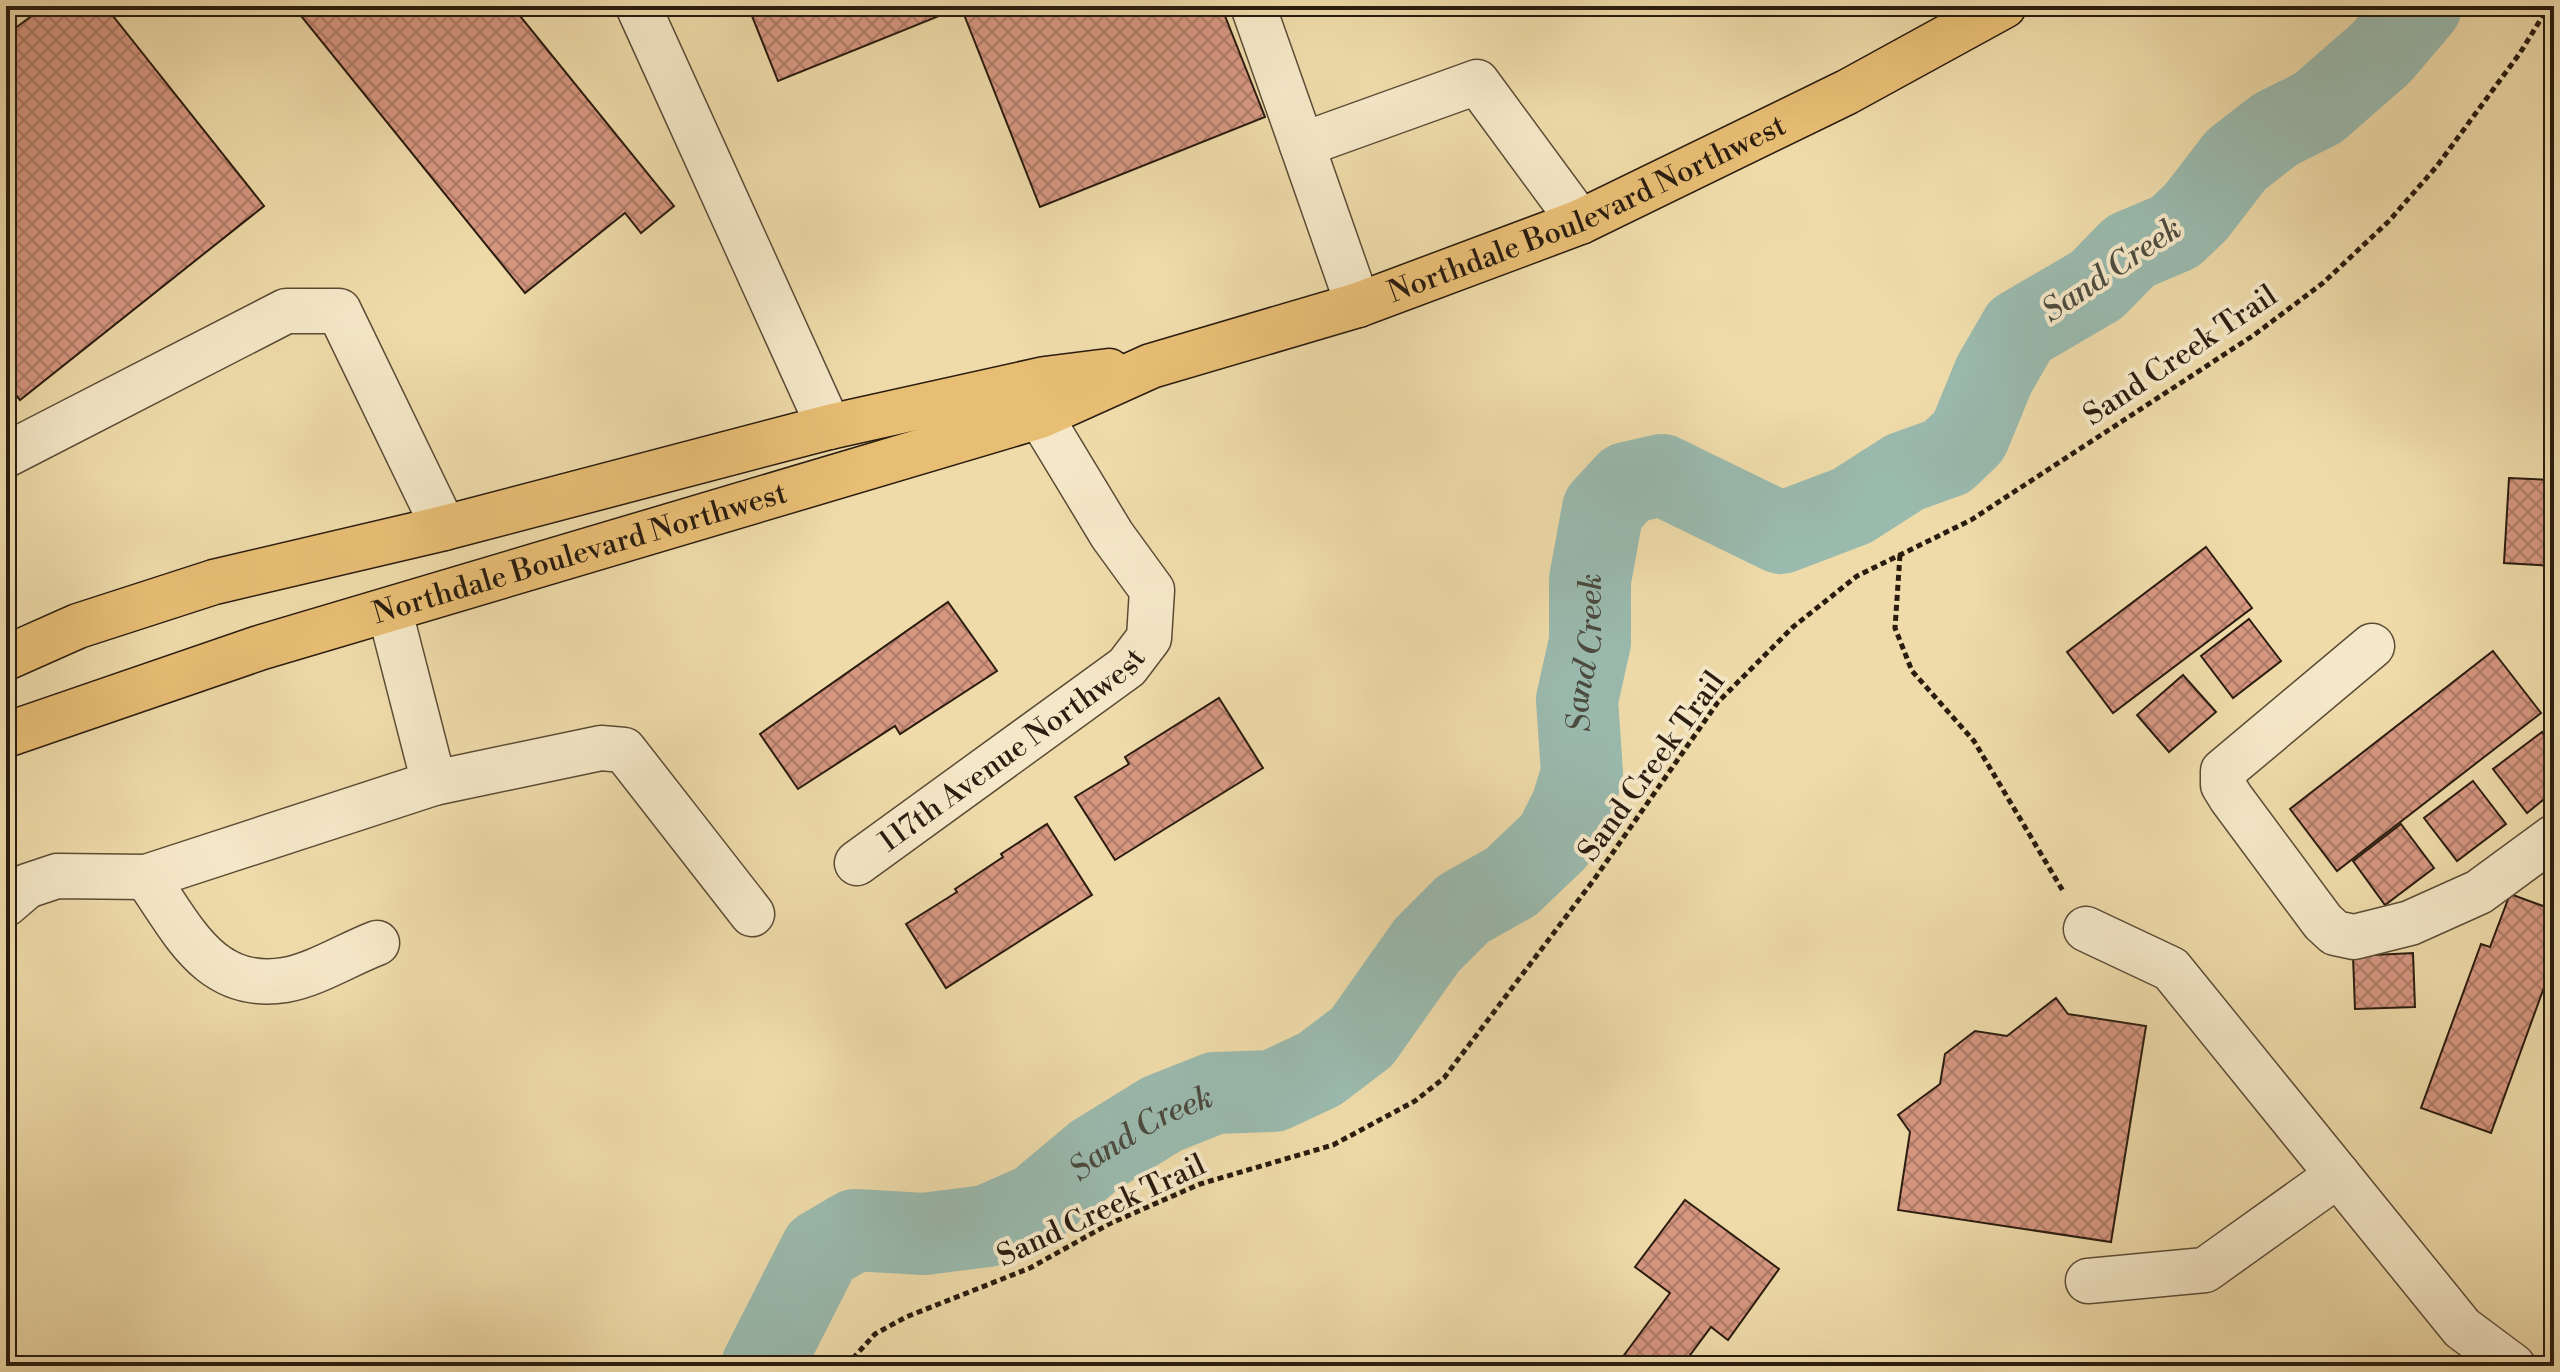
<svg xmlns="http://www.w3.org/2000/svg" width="2560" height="1372" font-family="'Libre Bodoni',serif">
<defs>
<pattern id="building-cross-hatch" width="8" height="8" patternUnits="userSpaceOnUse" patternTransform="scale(2)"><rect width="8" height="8" fill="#d69781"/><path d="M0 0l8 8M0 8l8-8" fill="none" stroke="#ae7a68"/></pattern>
</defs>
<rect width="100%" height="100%" fill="#efdbaa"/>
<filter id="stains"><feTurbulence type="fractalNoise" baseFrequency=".0025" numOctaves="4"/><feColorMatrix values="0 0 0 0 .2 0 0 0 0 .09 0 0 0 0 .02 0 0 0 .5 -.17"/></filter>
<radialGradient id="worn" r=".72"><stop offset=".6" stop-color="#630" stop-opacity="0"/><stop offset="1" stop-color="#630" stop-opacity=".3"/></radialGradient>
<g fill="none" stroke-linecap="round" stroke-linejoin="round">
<path stroke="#9abaae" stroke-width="82" id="s1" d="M762,1366L821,1250L855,1230L924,1234L987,1226L1037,1204L1094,1156L1162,1114L1215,1093L1273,1091L1320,1069L1362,1037L1427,945L1463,909L1511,882L1555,840L1572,806L1582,773L1577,700L1590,642V580L1603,509L1627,483L1662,475L1781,533L1852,506L1905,472L1947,457L1969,436L1994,375L2020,330L2097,285L2130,251L2175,232L2196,212L2236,160L2276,129L2318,108L2381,53L2421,6"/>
</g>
<g fill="url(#building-cross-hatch)" stroke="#2a1c0f" stroke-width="2">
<path d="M45,6H105L264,206L20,400L6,383V35Z"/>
<path d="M293,6H512L674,206L641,233L625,213L525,293Z"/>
<path d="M748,6H1221L1265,117L1040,207L961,7L778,81Z"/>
<path d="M2509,478L2554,480V566L2504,563Z"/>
<path d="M2206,547L2252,608L2113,713L2067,652Z"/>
<path d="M948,602L997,671L900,734L895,726L798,789L760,734Z"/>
<path d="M2249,619L2281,661L2233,698L2201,656Z"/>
<path d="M2493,651L2541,713L2337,871L2290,809Z"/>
<path d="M2183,675L2216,712L2169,752L2137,715Z"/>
<path d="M1219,698L1263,768L1115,860L1075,797L1129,764L1125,757Z"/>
<path d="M2542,732L2554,748V791L2527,813L2493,769Z"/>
<path d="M2473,781L2506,824L2457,861L2424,818Z"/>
<path d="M1047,824L1092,895L946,988L906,924L957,892L955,889L1003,857L1001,854Z"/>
<path d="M2401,824L2434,868L2385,905L2353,861Z"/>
<path d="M2510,894L2554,910V960L2491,1133L2421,1108L2481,944L2490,947Z"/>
<path d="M2413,953L2415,1007L2355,1009L2353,956Z"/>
<path d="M2056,998L2068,1014L2146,1026L2111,1242L1898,1210L1910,1132L1898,1115L1940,1084L1945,1054L1975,1031L2007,1036Z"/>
<path d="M1685,1200L1779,1269L1728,1340L1711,1327L1682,1366H1616L1670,1293L1635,1267Z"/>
</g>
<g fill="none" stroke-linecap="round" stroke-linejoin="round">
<g stroke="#5b4c36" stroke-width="47">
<g id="minor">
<path d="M638,6L829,427"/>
<path d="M1253,6L1302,145"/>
<path d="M1358,305L1302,145L1477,82L1580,222"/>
<path d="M6,455L286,311H339L444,528"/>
<path d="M2372,646L2223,771V785L2231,798L2323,922L2335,933L2354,937L2410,923L2479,892L2554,837"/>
<path d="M434,783L601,748L624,750L752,914"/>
<path id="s2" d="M857,863L1127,667L1149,638L1152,590L1112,535L1040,416"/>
<path d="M146,877C183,929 209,992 285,980C315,975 348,954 377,943"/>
<path d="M6,904L27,886L57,876L146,877L434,783L390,612"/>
<path d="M2086,929L2171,969L2462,1328L2513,1366"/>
<path d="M2088,1281L2205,1270L2338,1175"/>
</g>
</g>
<g stroke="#2a1c0f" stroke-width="47">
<g id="major">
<path d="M6,658L78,626L214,582L444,528L829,427L1045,379L1109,371"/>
<path id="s3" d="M6,735L259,648L1040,416L1151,366L1358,305L1580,222L1847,92L2004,6"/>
</g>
</g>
<g stroke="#2a1c0f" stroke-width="5" stroke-dasharray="6 4" stroke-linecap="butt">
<path d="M1900,555L1895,628L1912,671L1974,741L2063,891"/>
<path d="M846,1366L875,1334L906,1317L1030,1268L1109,1224L1200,1184L1333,1145L1415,1101L1444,1078L1593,881L1718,702L1793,627L1857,576L1971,520L2254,335L2323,283L2389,221L2437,166L2520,53L2549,6"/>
</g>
<use href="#minor" stroke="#f5e8c8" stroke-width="44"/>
<use href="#major" stroke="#e8be75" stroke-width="44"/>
</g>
<g text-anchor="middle" stroke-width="8" stroke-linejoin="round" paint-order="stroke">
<g font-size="30" fill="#2a1c0f" stroke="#f5e8c8">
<text dy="10" stroke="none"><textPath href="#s3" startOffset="1668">Northdale Boulevard Northwest</textPath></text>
<text transform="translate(2180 355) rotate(-34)" y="10">Sand Creek Trail</text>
<text dy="10" stroke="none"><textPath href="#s3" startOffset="602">Northdale Boulevard Northwest</textPath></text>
<text dy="10" stroke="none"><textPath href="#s2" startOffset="192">117th Avenue Northwest</textPath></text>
<text transform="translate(1651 766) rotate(-54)" y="10">Sand Creek Trail</text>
<text transform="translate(1101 1210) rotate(-25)" y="10">Sand Creek Trail</text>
</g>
<g font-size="32" font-style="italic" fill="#4c4b3f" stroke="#f5e8c8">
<text transform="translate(2111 269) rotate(-34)" y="11">Sand Creek</text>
<text dy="11" stroke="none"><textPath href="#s1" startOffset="1204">Sand Creek</textPath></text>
<text dy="11" stroke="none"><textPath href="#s1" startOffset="484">Sand Creek</textPath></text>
</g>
</g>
<rect width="2560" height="1372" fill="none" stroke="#efdbaa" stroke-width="32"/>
<rect x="8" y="8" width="2544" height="1356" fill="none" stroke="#2a1c0f" stroke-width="4"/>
<rect x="16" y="16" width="2528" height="1340" fill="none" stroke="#2a1c0f" stroke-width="2"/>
<rect width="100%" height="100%" filter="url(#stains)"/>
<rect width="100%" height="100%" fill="url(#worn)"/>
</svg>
